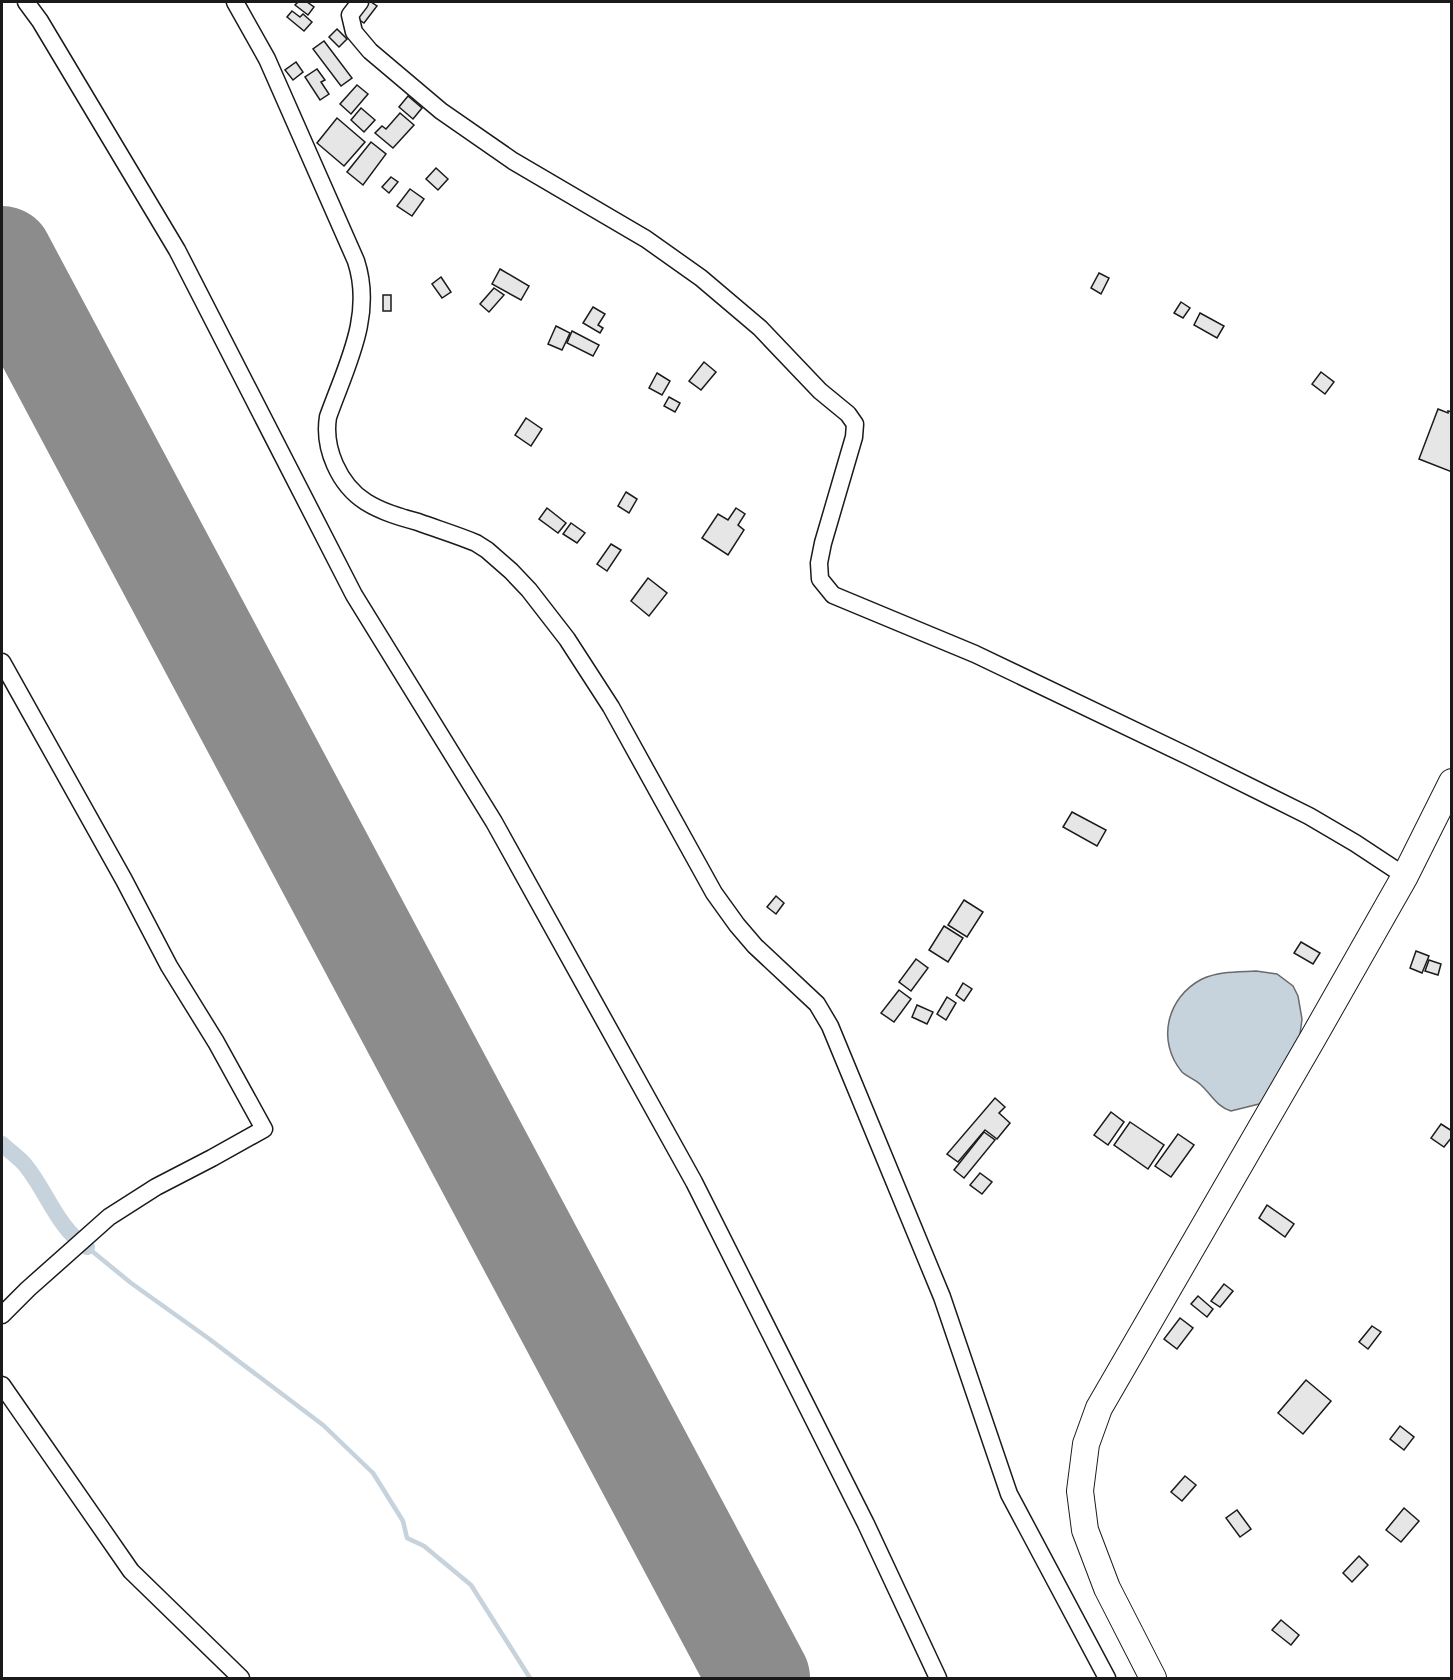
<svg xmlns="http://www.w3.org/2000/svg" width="1453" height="1680" font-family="'Fira Sans',sans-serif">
<rect width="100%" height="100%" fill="#fff"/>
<path fill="#c6d2dc" stroke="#6a6a6a" stroke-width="1.5" d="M1256,971L1277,974L1293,986L1298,996L1302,1019L1299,1042L1267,1097L1259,1104L1231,1111C1217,1107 1211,1094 1201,1085C1195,1079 1187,1077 1182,1072C1156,1041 1167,997 1202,979C1219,971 1238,972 1256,971Z"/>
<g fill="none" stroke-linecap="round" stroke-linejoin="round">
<path stroke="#c6d2dc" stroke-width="4.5" d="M87,1247L131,1283L208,1338L323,1425L373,1473L403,1521L407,1538L424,1546L471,1585L530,1678"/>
<path stroke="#c6d2dc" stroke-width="16" d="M2,1144C9,1151 20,1158 26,1166C47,1192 58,1229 87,1247"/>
<path stroke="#8c8c8c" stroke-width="102" d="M2,257L759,1678"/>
</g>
<g fill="#e6e6e6" stroke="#1a1a1a" stroke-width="1.5">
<path d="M298,2H307L314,7L308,15L295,5Z"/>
<path d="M367,2H371L377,6L364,23L355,17Z"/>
<path d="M292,11L300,17L303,14L312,22L304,31L287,17Z"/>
<path d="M337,29L347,39L339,47L329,37Z"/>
<path d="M324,41L352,78L341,86L313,49Z"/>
<path d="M296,62L303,72L293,80L285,70Z"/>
<path d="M317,69L325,80L321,82L329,94L320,100L305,77Z"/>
<path d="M357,85L368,94L351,114L340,104Z"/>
<path d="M408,96L422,108L413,119L399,107Z"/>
<path d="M361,108L375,120L364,132L351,120Z"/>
<path d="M400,113L414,125L393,148L375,133L382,126L386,129Z"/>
<path d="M337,118L365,142L344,166L317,143Z"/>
<path d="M371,142L386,154L363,185L347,172Z"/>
<path d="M436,168L448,179L438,190L426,179Z"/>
<path d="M391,177L398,182L389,193L382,187Z"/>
<path d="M410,189L424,199L412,216L397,206Z"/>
<path d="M500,269L529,286L521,300L492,284Z"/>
<path d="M1099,273L1109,278L1101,294L1091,288Z"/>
<path d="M441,277L451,292L442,298L432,284Z"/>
<path d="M494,288L504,295L489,312L480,304Z"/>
<rect x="383" y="295" width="8" height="16"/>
<path d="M1181,302L1190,308L1183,318L1174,313Z"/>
<path d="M593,307L605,314L598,325L603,328L600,333L583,323Z"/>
<path d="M1200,313L1224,326L1217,338L1194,325Z"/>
<path d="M556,326L570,333L562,350L548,344Z"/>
<path d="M572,331L599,345L593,356L567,343Z"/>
<path d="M704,362L716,372L701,390L689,381Z"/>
<path d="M1321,372L1334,382L1325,394L1312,384Z"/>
<path d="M657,373L670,381L662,395L649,388Z"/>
<path d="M669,397L680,403L675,412L664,406Z"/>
<path d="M1438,409L1448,413V411L1452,412V472L1419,459Z"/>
<path d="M526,418L542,429L531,446L515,435Z"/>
<path d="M626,492L637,499L629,513L618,506Z"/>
<path d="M547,508L566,523L558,533L539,519Z"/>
<path d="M736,508L745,514L738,525L744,530L728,555L702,538L718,514L728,520Z"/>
<path d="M571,523L585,533L577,543L563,534Z"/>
<path d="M611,544L621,550L607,571L597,564Z"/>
<path d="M648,578L667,593L649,616L631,601Z"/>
<path d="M1072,812L1106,830L1097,846L1063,827Z"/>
<path d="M776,896L784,903L776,914L767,907Z"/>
<path d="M964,900L983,912L967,937L948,925Z"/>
<path d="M944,926L963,938L948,962L929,950Z"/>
<path d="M1301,942L1320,953L1313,964L1294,953Z"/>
<path d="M1416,951L1429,956L1422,973L1410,968Z"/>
<path d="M916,959L928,968L911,991L899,982Z"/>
<path d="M1429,960L1441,964L1438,975L1425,971Z"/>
<path d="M963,983L972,989L964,1001L956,995Z"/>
<path d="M899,990L911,999L894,1022L881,1013Z"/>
<path d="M947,997L956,1003L946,1020L937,1014Z"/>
<path d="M917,1005L933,1012L927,1024L912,1017Z"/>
<path d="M995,1098L1005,1107L999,1113L1010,1123L997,1139L985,1130L958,1162L947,1154Z"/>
<path d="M1111,1112L1124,1122L1108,1145L1094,1135Z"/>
<path d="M1130,1122L1164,1145L1148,1169L1114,1145Z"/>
<path d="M1441,1124L1452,1131V1137L1444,1147L1431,1138Z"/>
<path d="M984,1132L995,1140L964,1178L954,1170Z"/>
<path d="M1178,1134L1194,1145L1171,1177L1155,1166Z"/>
<path d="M980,1173L992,1182L982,1194L970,1185Z"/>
<path d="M1267,1205L1294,1224L1285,1237L1259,1218Z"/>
<path d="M1224,1284L1233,1291L1220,1307L1211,1301Z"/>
<path d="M1198,1296L1213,1309L1207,1317L1191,1304Z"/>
<path d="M1180,1318L1193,1328L1177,1349L1164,1339Z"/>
<path d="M1372,1326L1381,1332L1368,1349L1359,1342Z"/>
<path d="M1306,1380L1331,1401L1303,1434L1278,1413Z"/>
<path d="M1400,1426L1414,1437L1404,1450L1390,1439Z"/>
<path d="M1185,1476L1196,1485L1182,1501L1171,1492Z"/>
<path d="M1404,1508L1419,1521L1401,1542L1386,1530Z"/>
<path d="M1237,1510L1251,1529L1240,1537L1226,1518Z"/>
<path d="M1359,1556L1368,1565L1352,1582L1343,1573Z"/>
<path d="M1281,1620L1299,1635L1291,1645L1272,1630Z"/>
</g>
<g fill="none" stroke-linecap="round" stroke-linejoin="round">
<g stroke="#1a1a1a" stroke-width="19">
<g id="minor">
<path d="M26,2L40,21L177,250L354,595L494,822L694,1182L866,1524L938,1678"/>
<path d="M235,2L267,59L356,261C374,316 346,366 328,417C323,448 339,485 366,502C382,512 400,517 418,522C437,529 457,535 476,543L487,550L511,571L529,590L567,639L611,707L714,893L737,925L755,946L817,1004L830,1026L942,1297L1009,1494L1107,1678"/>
<path d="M360,2L350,15L354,32L370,51L441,111L513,161L646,239L701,278L760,328L820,391L848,414L855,424L854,437L823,543L819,563L820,579L833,595L975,654L1188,756L1309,816L1355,843L1405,876"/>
<path d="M2,662L124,880L169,966L216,1042L264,1129L212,1158L156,1187L109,1217L28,1289L2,1315"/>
<path d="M2,1385L131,1571L241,1678"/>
</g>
</g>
<g stroke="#1a1a1a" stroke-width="28">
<path id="highway" d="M1153,1678L1107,1588L1085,1530L1080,1491L1086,1444L1099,1408L1313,1038L1405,876L1452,782"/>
</g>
<use href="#minor" stroke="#fff" stroke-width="16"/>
<use href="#highway" stroke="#fff" stroke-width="26"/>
</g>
<rect width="1453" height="1680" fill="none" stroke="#1a1a1a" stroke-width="6"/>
</svg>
